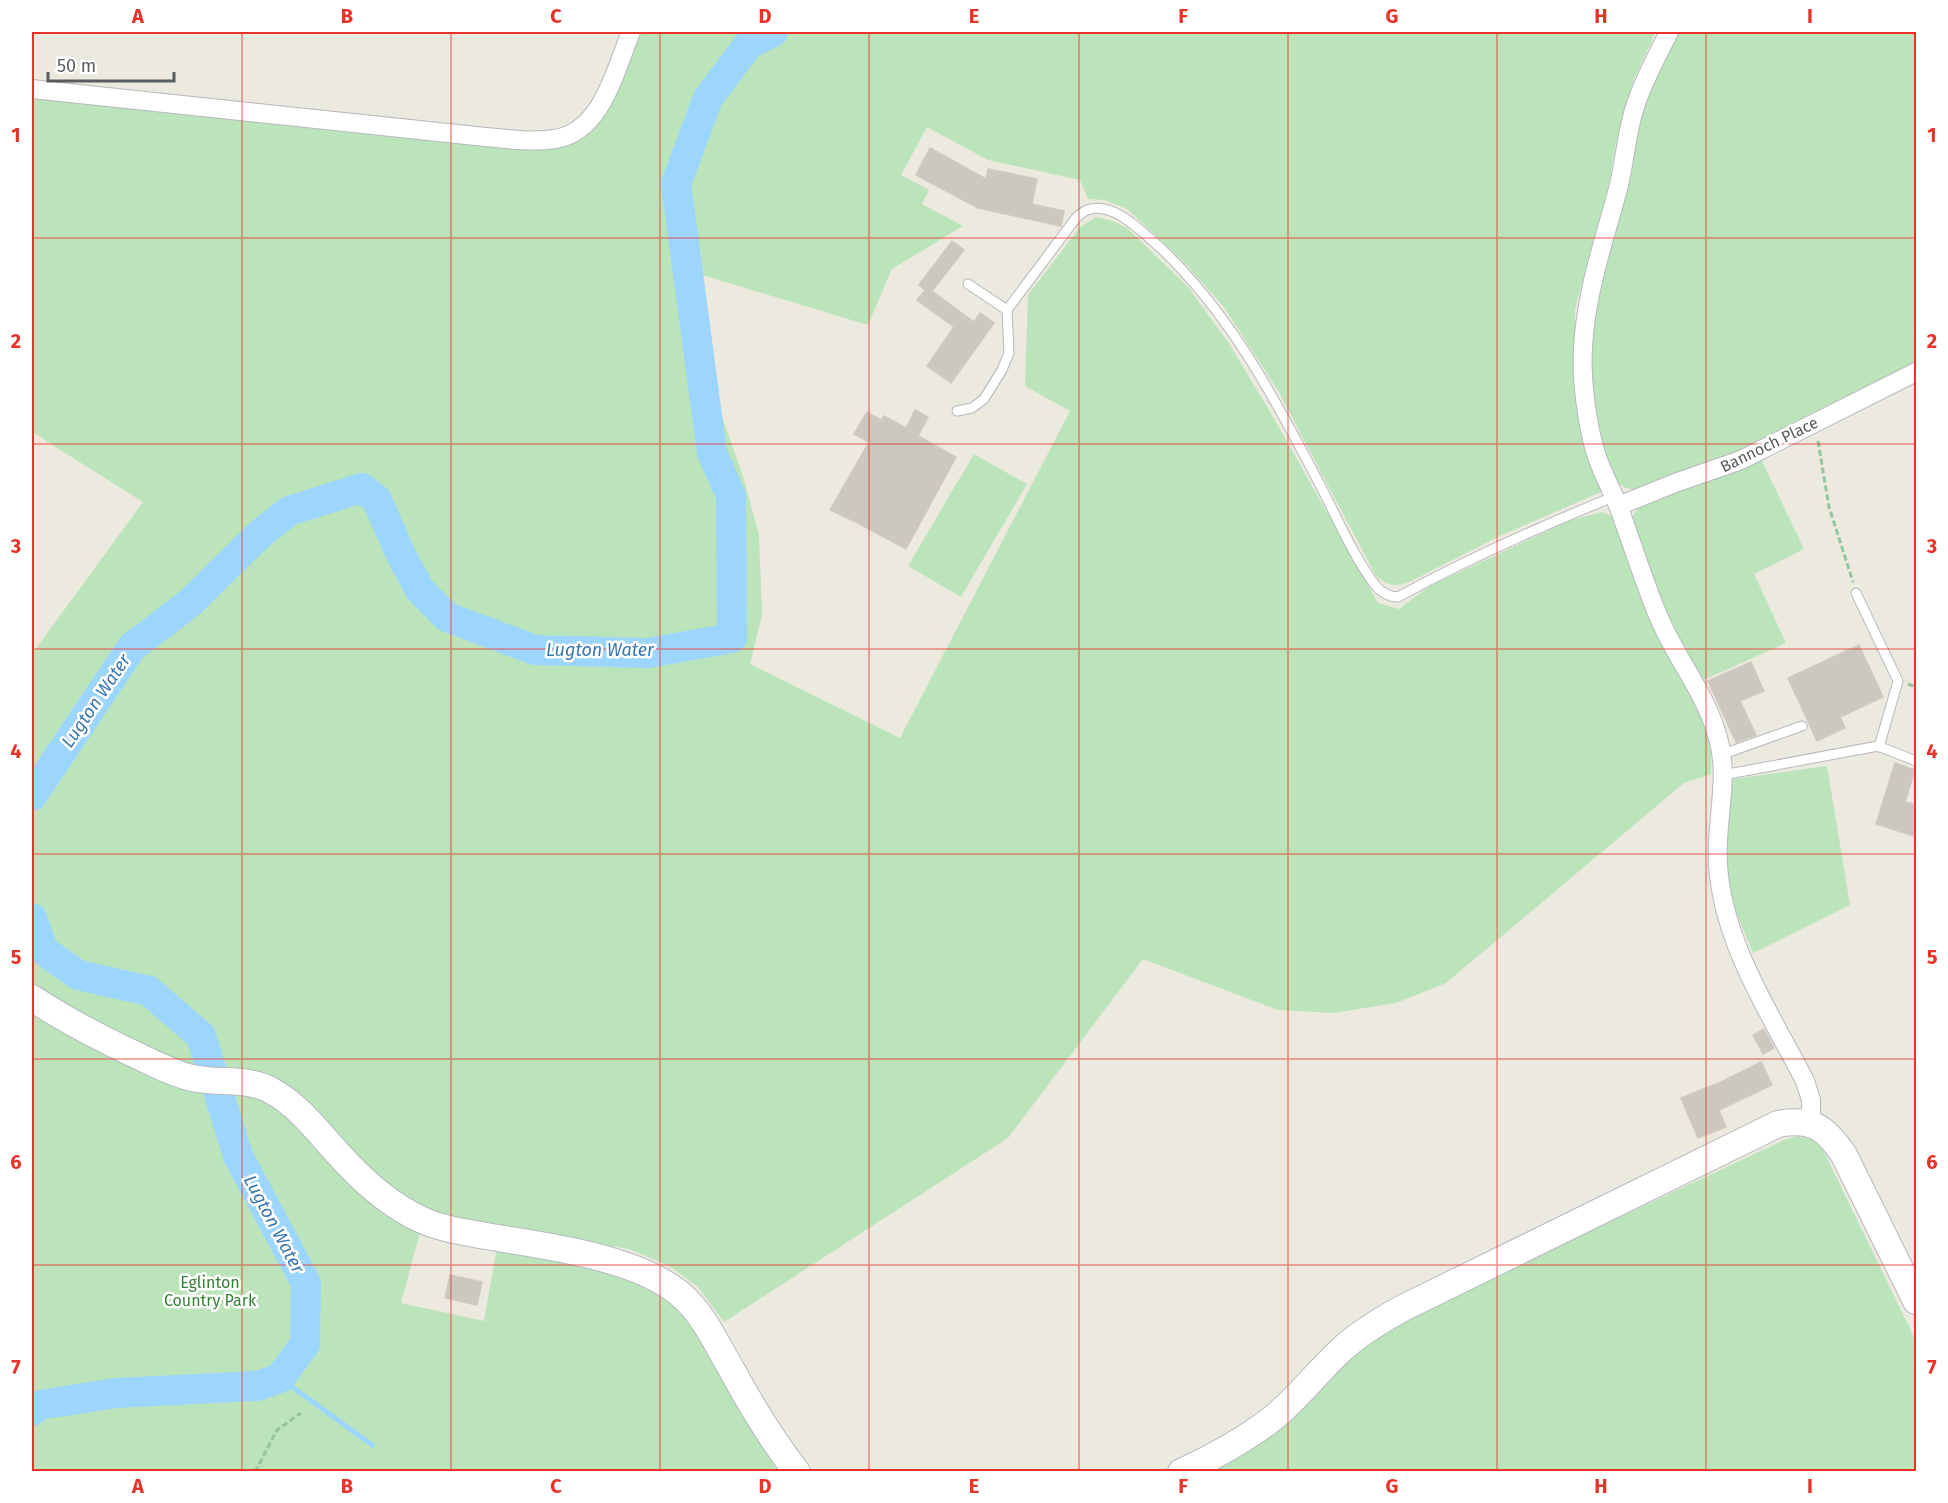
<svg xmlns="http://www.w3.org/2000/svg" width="1948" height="1503" font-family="'Fira Sans',sans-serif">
<rect width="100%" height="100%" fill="#ece9df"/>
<g fill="#bce4bb">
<path d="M641,32H1654L1653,38L1634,79L1625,110L1615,147L1610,180L1575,309V390L1583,445L1603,491L1502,535L1409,582C1395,587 1388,586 1376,576L1277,389L1224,307L1182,260L1127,209L1104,200L1088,199L1080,180L988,160L927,127L901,175L929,190L922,204L963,226L892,269L868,325L702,275L716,400L743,476L759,536L762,615L750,664L900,738L1070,411L1025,386L1028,295L1080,227L1096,217L1113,221L1127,228L1188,287L1230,345L1276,422L1378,603L1399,609L1430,586L1571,520L1602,512L1613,517L1645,602L1666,650L1706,727L1711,750V774L1684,783L1446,983L1396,1003L1333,1013L1278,1010L1143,959L1008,1138L724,1322L698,1287L669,1266L629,1249L450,1218L415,1205L385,1185L363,1162L223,1073L159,1059L32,988V654L143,502L32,432V98L336,131L525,147H562L584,138L602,118L617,89Z"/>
<path d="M1678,32H1916V363L1762,442L1699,470L1638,490C1611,489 1608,469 1601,446C1588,399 1587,336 1598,288C1605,255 1618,224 1626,191C1634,162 1637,125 1647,98C1656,75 1668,53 1678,32Z"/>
<path d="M974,454L1027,484L961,597L908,566Z"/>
<path d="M1760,457L1804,549L1754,574L1786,643L1701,681L1670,625L1632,518L1639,504Z"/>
<path d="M1827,766L1850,905L1753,953C1744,931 1734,909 1728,887C1719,853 1727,813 1733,779Z"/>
<path d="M32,1010L177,1088L239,1091L278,1105L420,1232L401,1303L484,1321L497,1247C547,1259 612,1269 656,1294C692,1316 710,1351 731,1385C749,1414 767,1443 784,1471H32Z"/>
<path d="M1797,1136L1810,1139L1822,1148L1916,1341V1471L1210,1472L1336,1373L1371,1341L1432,1305L1784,1140Z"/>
</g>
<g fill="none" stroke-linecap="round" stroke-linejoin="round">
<path stroke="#9cd6ff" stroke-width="5" d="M280,1378L372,1445"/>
<g stroke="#9cd6ff" stroke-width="30">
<path d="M32,796L132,647L191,602L260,534L289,511L362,488L377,500L400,553L420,590L447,617L535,650L648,653L732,638L731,496L712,453L676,184L708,98L749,44L773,32"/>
<path d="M32,918L43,950L78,975L149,991L201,1036L238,1156L306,1283L305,1344L280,1378L257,1386L116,1393L39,1405L32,1411"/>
</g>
</g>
<g fill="#cbc7c1" stroke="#d0cabe" stroke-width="1.5">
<path d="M930,148L986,179L988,169L1037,179L1032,204L1064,211L1061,226L978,208L916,175Z"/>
<path d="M952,241L964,250L932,291L974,322L980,313L994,323L951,383L927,366L954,327L917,300L925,290L919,285Z"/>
<path d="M915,410L928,417L918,436L956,457L906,549L854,521L830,510L869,442L854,434L867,412L881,420L884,416L906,428Z"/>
<path d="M1859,645L1883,697L1840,717L1845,728L1817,741L1788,678Z"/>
<path d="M1751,662L1764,691L1740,701L1756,735L1736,742L1708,681Z"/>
<path d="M1895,763L1915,770L1905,802L1917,805V837L1876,824Z"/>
<path d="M1764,1029L1774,1048L1763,1054L1753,1035Z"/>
<path d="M1761,1062L1772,1085L1719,1110L1726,1127L1698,1138L1681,1098L1721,1082Z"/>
<path d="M450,1275L482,1282L477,1305L445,1298Z"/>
</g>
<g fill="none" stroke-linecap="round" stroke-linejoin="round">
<g stroke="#b5b8bd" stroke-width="11">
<g id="lane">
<path d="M1007,310L1076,218C1079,215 1083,212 1087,210C1111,201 1138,228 1154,242C1227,308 1273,395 1318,481C1336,515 1352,554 1375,585C1381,592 1389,597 1398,597C1469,558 1539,527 1613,497"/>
<path d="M957,411L972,408L984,399L1002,370L1009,353L1007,310L968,284"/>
<path d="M1856,593L1898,681L1879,747"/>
<path d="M1723,754L1802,726"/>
<path d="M1723,775L1878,746L1916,761"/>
</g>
</g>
<g stroke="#b5b8bd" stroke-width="20">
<g id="street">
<path d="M1669,32C1657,56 1643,81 1635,107C1626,134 1625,162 1618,189C1604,241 1586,292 1583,347C1581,380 1587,426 1597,457C1603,474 1612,491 1619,508C1632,543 1643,579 1657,613C1674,656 1706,693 1718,738C1730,779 1715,823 1718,865C1723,943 1770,1013 1805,1081L1811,1100V1124"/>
<path d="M32,89L476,136C501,138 529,143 555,139C602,132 615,70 631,32"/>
<path d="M1618,506L1675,483L1741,460L1916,372"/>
</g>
</g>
<g stroke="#b5b9bf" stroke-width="28">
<g id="secondary">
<path d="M32,998C65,1020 100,1038 136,1055C153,1063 170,1072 188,1077C216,1085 245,1076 272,1091C300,1106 321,1136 343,1159C366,1184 391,1206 422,1220C442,1229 464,1232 486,1236C543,1246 635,1256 680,1294C704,1314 717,1345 733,1372C752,1407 772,1440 797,1472"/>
<path d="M1181,1472C1214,1457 1245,1440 1273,1418C1298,1398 1318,1371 1342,1349C1361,1332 1381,1320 1403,1308L1778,1124C1812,1118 1825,1127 1844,1155L1916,1301"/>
</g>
</g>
<g stroke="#94c5a1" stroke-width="3" stroke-dasharray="6 3" stroke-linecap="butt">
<path d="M1818,441L1829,507L1853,582"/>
<path d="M1908,684L1916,687"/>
<path d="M255,1472L277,1430L301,1413"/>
</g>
<use href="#lane" stroke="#fff" stroke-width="9"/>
<use href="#street" stroke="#fff" stroke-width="18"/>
<use href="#secondary" stroke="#fff" stroke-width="26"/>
</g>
<path fill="none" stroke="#e93228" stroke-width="1.5" stroke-opacity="0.55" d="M242,32V1472M451,32V1472M660,32V1472M869,32V1472M1079,32V1472M1288,32V1472M1497,32V1472M1706,32V1472M32,238H1916M32,444H1916M32,649H1916M32,854H1916M32,1059H1916M32,1265H1916"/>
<g text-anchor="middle" stroke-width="5" stroke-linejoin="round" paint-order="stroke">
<g font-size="16" fill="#585c61" stroke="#fff">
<text transform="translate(1769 444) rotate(-26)" y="6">Bannoch Place</text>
</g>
<g font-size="16" fill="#348435" stroke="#fff">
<text x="210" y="1288">Eglinton<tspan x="210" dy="18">Country Park</tspan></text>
</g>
<g font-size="18" font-style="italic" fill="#3a77b0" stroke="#fff">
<text x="600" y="656">Lugton Water</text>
<text transform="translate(96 701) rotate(-56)" y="6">Lugton Water</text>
<text transform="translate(274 1224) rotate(62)" y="6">Lugton Water</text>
</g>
</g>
<rect width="1948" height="1503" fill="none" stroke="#ffffff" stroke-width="66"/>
<path d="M48 72v9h126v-9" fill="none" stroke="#585c61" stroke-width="3"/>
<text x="57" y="72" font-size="18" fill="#585c61" stroke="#ffffff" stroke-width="4.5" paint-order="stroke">50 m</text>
<rect x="33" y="33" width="1882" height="1437" fill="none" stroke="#e93228" stroke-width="2"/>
<g font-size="20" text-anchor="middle" font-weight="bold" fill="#e93228">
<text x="138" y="23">A</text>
<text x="347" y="23">B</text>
<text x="556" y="23">C</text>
<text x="765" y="23">D</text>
<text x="974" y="23">E</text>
<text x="1183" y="23">F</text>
<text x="1392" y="23">G</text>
<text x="1601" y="23">H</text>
<text x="1810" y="23">I</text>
<text x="16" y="142">1</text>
<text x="1932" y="142">1</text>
<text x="16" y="348">2</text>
<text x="1932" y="348">2</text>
<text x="16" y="553">3</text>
<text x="1932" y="553">3</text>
<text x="16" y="758">4</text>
<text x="1932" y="758">4</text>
<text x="16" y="964">5</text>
<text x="1932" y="964">5</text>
<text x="16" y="1169">6</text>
<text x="1932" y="1169">6</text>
<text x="16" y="1374">7</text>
<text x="1932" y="1374">7</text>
<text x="138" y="1493">A</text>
<text x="347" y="1493">B</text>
<text x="556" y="1493">C</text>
<text x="765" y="1493">D</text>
<text x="974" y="1493">E</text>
<text x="1183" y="1493">F</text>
<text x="1392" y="1493">G</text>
<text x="1601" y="1493">H</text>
<text x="1810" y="1493">I</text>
</g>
</svg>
